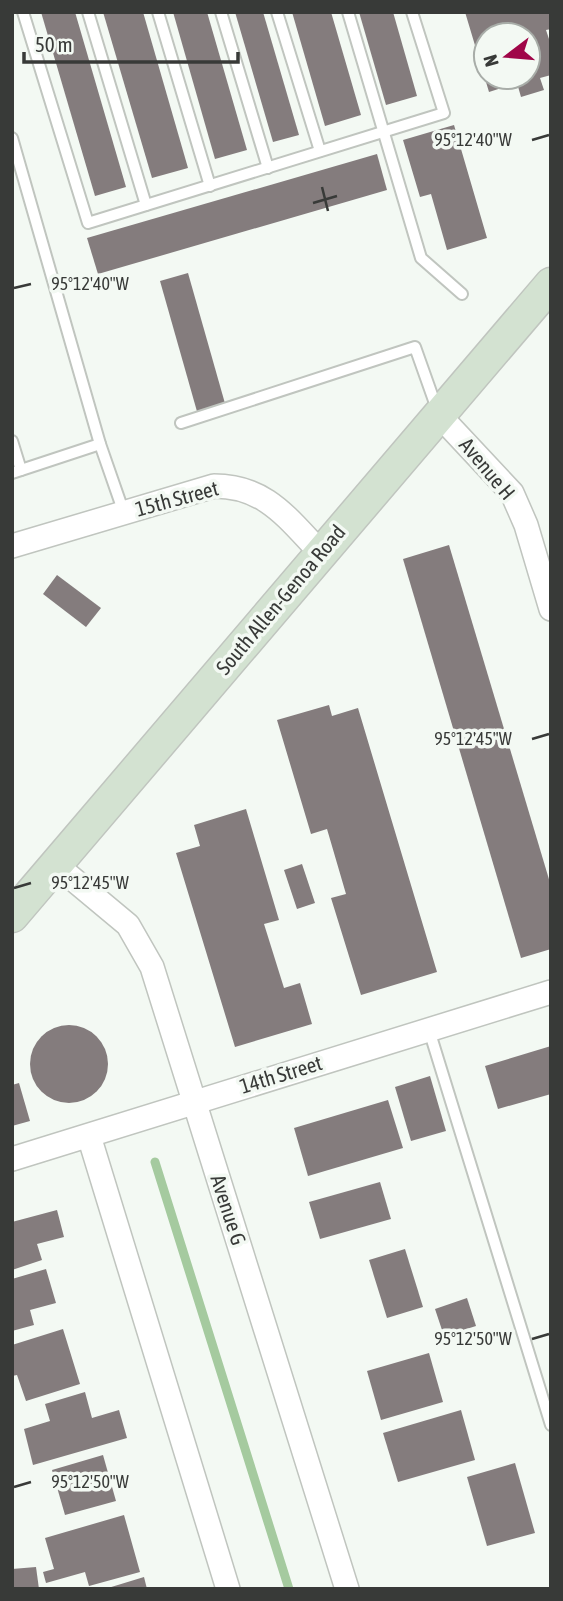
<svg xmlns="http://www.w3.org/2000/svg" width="563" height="1601" font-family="'Asap Condensed',sans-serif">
<rect width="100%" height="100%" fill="#f3f9f3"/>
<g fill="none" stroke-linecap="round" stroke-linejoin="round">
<path stroke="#a5ca9f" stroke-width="9" d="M155,1162L289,1589"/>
</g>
<g fill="#847c7d" fill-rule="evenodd">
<path d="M41,12H75L126,187L95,196Z"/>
<path d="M103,12H143L188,168L152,178Z"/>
<path d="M173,12H207L247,150L215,159Z"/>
<path d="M235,12H263L299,135L273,142Z"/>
<path d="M292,12H331L361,115L325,126Z"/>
<path d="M359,12H393L417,96L386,105Z"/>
<path d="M465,12H551V29L546,30L551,45V75L540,78L544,90L521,97L517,83L489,92ZM486,35H528V77H486Z"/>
<path d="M454,125L487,238L447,250L431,194L420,197L403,140Z"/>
<path d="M377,154L387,190L98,274L87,238Z"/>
<path d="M188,273L226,407L198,415L160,281Z"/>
<path d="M449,545L551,886V949L521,958L403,559Z"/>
<path d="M57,575L101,608L86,627L43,594Z"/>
<path d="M329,705L332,716L358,708L437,972L361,995L331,898L346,894L327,829L311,834L277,720Z"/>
<path d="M246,809L279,920L264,924L284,988L300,983L312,1024L235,1047L176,853L200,846L194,825Z"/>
<path d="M302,864L315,903L297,909L284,870Z"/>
<circle cx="69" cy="1064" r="39"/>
<path d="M551,1046V1094L498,1109L485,1066Z"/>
<path d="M430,1076L446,1131L411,1141L395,1087Z"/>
<path d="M19,1083L30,1121L12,1126V1085Z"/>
<path d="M388,1100L403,1148L308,1176L294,1128Z"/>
<path d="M380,1182L391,1219L320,1239L309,1202Z"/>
<path d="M57,1210L64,1237L37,1244L42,1260L12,1270V1222Z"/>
<path d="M405,1249L423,1307L387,1318L369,1260Z"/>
<path d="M46,1269L56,1303L30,1310L34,1325L12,1331V1279Z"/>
<path d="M467,1298L476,1326L444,1336L435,1309Z"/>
<path d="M63,1329L80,1384L26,1401L17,1375L12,1376V1345Z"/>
<path d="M429,1353L443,1402L381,1420L367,1371Z"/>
<path d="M85,1392L92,1418L119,1410L127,1438L33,1465L24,1429L50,1421L45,1404Z"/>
<path d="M461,1410L475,1460L398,1482L383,1433Z"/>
<path d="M103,1455L116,1501L65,1515L52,1470Z"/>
<path d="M515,1463L535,1533L487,1546L467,1477Z"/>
<path d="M124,1515L140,1572L89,1586L85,1572L46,1583L43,1572L54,1569L45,1538Z"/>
<path d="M36,1567L39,1589H12V1569Z"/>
<path d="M144,1577L147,1589H108V1588Z"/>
</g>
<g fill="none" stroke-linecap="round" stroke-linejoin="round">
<g stroke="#c0c5bf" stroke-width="14">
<g id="service">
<path d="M23,12L88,223L444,113L412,12"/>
<path d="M88,12L146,205"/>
<path d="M158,12L210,186"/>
<path d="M221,12L268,168"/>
<path d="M277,12L320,151"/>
<path d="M348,12L421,258L462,294"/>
<path d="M12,138L100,444L124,513"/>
<path d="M181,423L415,347L437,409"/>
<path d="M12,441L21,470"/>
<path d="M12,473L100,444"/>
<path d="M429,1030L551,1425"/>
</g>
</g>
<g stroke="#c0c5bf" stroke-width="26">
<g id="minor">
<path d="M439,415L512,493L526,525L551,609"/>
<path d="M12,546L214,486C266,486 287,518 321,553"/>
<path d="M56,865L128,925L152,967L347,1589"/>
<path d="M89,1136L228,1589"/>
<path d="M12,1159L551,992"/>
</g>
</g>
<g stroke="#c0c5bf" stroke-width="35">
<path id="secondary" d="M12,916L551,284"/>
</g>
<use href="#service" stroke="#fff" stroke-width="10"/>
<use href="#minor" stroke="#fff" stroke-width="23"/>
<use href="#secondary" stroke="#d3e2d1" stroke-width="32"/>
</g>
<path fill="none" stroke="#383a38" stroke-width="2.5" d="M532,140L549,135M322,187L328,211M313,203L337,196M14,288L31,284M532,739L549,734M14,888L31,883M532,1339L549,1334M14,1487L31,1482"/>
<g text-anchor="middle" stroke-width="7" stroke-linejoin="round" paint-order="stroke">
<g font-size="21" fill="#383a38" stroke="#f3f9f3">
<text transform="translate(487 469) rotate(50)" y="7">Avenue H</text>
<text transform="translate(177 499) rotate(-15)" y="7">15th Street</text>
<text transform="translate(281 600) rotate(-50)" y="7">South Allen-Genoa Road</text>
<text transform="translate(281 1075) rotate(-17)" y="7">14th Street</text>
<text transform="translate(228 1210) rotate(72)" y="7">Avenue G</text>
</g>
</g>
<g font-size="18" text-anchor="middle" fill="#383a38" stroke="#f3f9f3" stroke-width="7" stroke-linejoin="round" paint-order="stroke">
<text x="473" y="146">95°12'40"W</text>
<text x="90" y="290">95°12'40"W</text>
<text x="473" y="745">95°12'45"W</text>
<text x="90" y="889">95°12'45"W</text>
<text x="473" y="1345">95°12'50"W</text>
<text x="90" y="1488">95°12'50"W</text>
</g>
<rect width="563" height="1601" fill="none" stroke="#383a38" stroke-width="28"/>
<g transform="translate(507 56) rotate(254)"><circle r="33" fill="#f3f9f3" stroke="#a8ada8" stroke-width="2"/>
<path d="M0-5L12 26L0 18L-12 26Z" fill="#a00648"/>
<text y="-10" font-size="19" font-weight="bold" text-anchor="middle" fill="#383a38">N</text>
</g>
<path d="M24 52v10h214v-10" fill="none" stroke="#383a38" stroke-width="3.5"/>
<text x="35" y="52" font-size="21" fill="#383a38" stroke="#f3f9f3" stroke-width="5" paint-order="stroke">50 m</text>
</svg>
